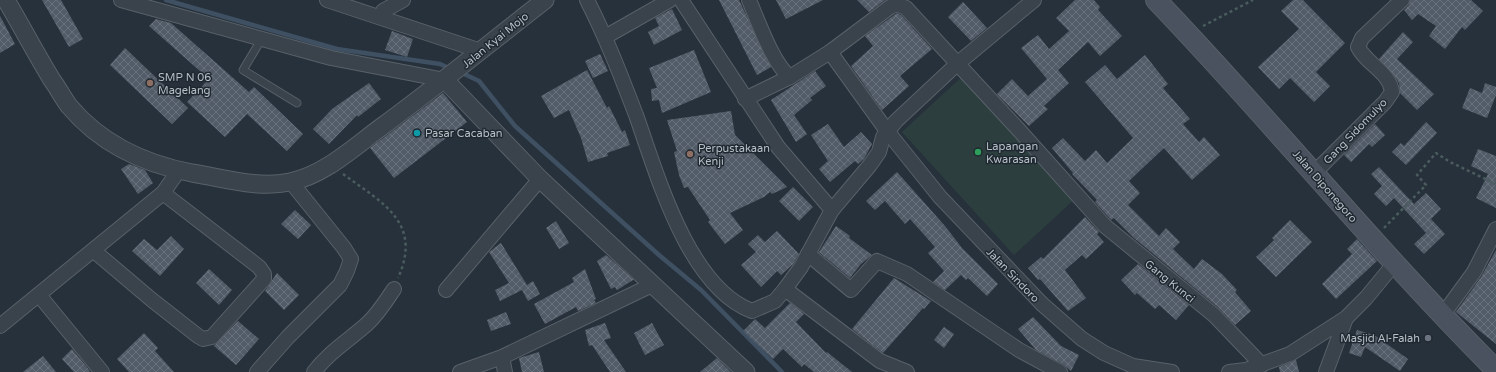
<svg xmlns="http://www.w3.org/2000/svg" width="1496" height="372" font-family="'Varela Round',sans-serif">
<defs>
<pattern id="building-cross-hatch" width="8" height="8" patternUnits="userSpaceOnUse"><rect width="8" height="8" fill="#525c68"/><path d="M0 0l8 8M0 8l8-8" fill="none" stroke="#69727c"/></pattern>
</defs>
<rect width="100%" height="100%" fill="#27313b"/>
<path fill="#2c3f3e" d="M965,74L1077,197L1014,255L902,132Z"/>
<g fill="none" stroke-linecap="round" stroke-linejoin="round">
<g stroke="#3e5062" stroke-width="4.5">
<path d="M166,0L337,49L440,64L451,69"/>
<path d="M460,72L479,81L515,126L659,255L701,290L782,372"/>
</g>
</g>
<g fill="url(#building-cross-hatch)">
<path d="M42,0H61L83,39L69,47Z"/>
<path d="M719,0H739L771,67L757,75Z"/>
<path d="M776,0H823L786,19Z"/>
<path d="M857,0H885L869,12Z"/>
<path d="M1075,0H1094L1100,7L1098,10L1122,36L1100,56L1088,42L1058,70L1069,83L1044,106L1048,109L1029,126L997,94L1012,79L1028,96L1047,79L1021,48L1038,35L1049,49L1069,31L1056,18Z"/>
<path d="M1293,0H1303L1345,43L1316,72L1330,86L1314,102L1290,78L1279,89L1258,67L1299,29L1281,11Z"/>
<path d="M1410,0H1471L1483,11L1465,30L1462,27L1445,49L1429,36L1436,26L1418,14L1412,20L1404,10L1408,6Z"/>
<path d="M963,2L987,28L971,41L948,17Z"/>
<path d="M672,9L682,30L654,45L648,32L659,26L655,18Z"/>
<path d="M897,13L901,15L932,49L900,76L909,86L882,110L851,66L873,46L865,36Z"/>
<path d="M0,16L15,44L0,53Z"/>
<path d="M156,19L171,23L249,92L254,87L303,134L287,151L247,114L225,137L187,102L209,79L149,26Z"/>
<path d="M392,31L413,39L407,57L385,50Z"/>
<path d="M1403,32L1413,42L1397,59L1434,94L1417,110L1400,93L1399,83L1394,75L1379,59Z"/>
<path d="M125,48L188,108L172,124L110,65Z"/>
<path d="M694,50L711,92L662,113L659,100L652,101L651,89L657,88L649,68Z"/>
<path d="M600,54L608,71L593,78L585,61Z"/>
<path d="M1145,55L1168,84L1163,88L1190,119L1183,124L1199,142L1204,137L1220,155L1192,180L1164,148L1129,181L1140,193L1128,205L1159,236L1166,228L1180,242L1173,249L1194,269L1202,259L1222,274L1237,290L1235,292L1251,311L1235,325L1219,308L1134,238L1114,218L1111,220L1095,202L1097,200L1072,174L1073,173L1052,148L1063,138L1085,161L1096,150L1107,163L1133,138L1085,82L1105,65L1117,79Z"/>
<path d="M587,70L607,108L609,106L622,132L625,130L630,145L607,153L608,156L588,162L581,138L569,110L554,118L541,96Z"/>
<path d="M815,71L826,86L810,98L812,100L794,115L807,134L796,142L771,100Z"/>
<path d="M369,83L381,99L358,117L357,115L329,144L313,129L332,109Z"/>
<path d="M1485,83L1496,87V95L1487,118L1462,108L1470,88L1482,93Z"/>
<path d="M443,93L467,122L394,178L370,148Z"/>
<path d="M731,111L735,135L787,187L772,194L770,192L764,197L730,213L743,230L725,244L708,222L710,220L688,187L684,188L679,175L674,152L677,151L667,120Z"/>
<path d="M1426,122L1437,133L1406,165L1392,152L1401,143L1404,146Z"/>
<path d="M828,124L844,147L861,132L872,144L864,159L858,164L855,161L830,182L819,169L828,161L811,135Z"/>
<path d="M1375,124L1385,135L1372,147L1369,144L1351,162L1344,155Z"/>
<path d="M1478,149L1496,156V208L1476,198L1488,174L1471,166Z"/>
<path d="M129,164L145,170L153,183L138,194L121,169Z"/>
<path d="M1379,167L1414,204L1426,193L1441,209L1431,219L1445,234L1424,254L1414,244L1426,233L1394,198L1386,206L1374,194L1382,186L1371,174Z"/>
<path d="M897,172L945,226L962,248L998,284L987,296L968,278L966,280L961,275L945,290L933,282L944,271L928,253L935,247L910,219L905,224L885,201L875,210L866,201Z"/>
<path d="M793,187L813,207L799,221L779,201Z"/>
<path d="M295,210L311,225L298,239L281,224Z"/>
<path d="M1085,217L1099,232L1097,234L1104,242L1086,259L1082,255L1065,270L1086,298L1068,311L1040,279L1038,280L1028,268L1041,257L1043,259Z"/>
<path d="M1290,220L1312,242L1276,277L1256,257L1274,240L1272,238Z"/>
<path d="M556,221L569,243L559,249L546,228Z"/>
<path d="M836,226L850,236L849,238L872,255L861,264L850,278L819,252Z"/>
<path d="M777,231L799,254L793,264L781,275L777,271L761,287L741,265L756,252L748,244L758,235L765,242Z"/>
<path d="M171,236L184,249L160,276L132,251L144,239L157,250Z"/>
<path d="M1357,239L1377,261L1336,299L1322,284L1352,254L1347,249Z"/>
<path d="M501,243L527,285L533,281L540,294L528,301L522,290L500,301L495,290L509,283L489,252Z"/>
<path d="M1496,250V344L1456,312L1481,277Z"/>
<path d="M606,255L633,279V280L617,290L615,287L611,289L597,261Z"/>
<path d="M1138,264L1189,305L1176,320L1159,305L1155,309L1137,293L1135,295L1121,280Z"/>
<path d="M209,269L232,290L219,305L196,283Z"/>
<path d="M585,269L596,299L594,300L596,303L578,311L576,307L545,324L534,304L574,282L572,278Z"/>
<path d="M277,273L299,295L284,310L265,291Z"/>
<path d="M894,278L931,301L924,309L923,308L883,353L852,329Z"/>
<path d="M790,303L804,314L796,322L826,353L827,352L852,372H814L804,364L802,367L783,349L773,359L743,331L755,319L765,328Z"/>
<path d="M506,312L511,324L491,331L487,320Z"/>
<path d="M1033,317L1061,346L1079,355L1071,371L1064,365L1036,350L1018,329Z"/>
<path d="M238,321L259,339L236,365L214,346Z"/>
<path d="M605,323L611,338L604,340L626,372H610L592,345L589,346L585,330Z"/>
<path d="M652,323L664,345L645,355L634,333Z"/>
<path d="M944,327L954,334L944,348L934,340Z"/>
<path d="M1357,330L1374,335L1408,359L1400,371L1365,347L1361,357L1349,353Z"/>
<path d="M144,333L158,348L155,351L174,372H129L117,359Z"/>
<path d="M72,349L90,371L89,372H74L62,359Z"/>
<path d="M539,352L544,372H522L519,358Z"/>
<path d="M43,356L56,372H23Z"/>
<path d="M717,358L731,372H700Z"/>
<path d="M1296,360L1299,372H1280L1279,367Z"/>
</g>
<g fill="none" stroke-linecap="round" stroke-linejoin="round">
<g stroke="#586169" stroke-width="9">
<path id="service" d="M261,40L243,70L297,103"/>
</g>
<g stroke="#586169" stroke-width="16">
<g id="minor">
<path d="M121,0L331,58L445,80"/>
<path d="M327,0L481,51"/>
<path d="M587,0C606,37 621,76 636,115C657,174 688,287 752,311L775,301L785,289L801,267L832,210L870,165L879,152L883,137L896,121L957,64L1034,0"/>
<path d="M681,0L778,147L832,210"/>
<path d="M749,0C758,21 773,64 790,77L830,52L890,7L897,4L906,8L1018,129L1105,226L1214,315L1262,365"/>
<path d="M383,11L403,0"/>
<path d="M605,37L670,0"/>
<path d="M830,52L887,131L940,197L1042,304L1082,339L1104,353L1133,366L1172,372"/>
<path d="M745,99L790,77"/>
<path d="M1314,173L1385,102L1392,92C1390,72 1366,64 1358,47L1362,38L1402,0"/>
<path d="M94,251L152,300L198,336L203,339L212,337L264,279V274L259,267L163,193"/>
<path d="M808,254L851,290L877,261L907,274L1019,350L1060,372"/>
<path d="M785,289L880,361L907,372"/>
<path d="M446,290L540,179"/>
<path d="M39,295L102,372"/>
<path d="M1442,316L1474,272L1496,229"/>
<path d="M0,326L163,193L179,170"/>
<path d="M502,357L505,372"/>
<path d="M257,372L288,337L340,285L347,271L351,259L344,248L295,187"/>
<path d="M314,372C329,352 349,340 367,324C378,314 386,301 394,289"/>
<path d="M460,372L502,357L652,285"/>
<path d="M1229,372L1246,370L1290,354L1346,318L1366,298L1394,264"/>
<path d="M1326,372L1346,318"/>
</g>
</g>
<g stroke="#586169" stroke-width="19">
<g id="tertiary">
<path d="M6,0C22,27 36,54 52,80C58,88 63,98 69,106C101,144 144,164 192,173C224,178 258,189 290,182C324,175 353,148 380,128C436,87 490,43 545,0"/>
<path d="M445,80L540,179L746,372"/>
</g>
</g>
<g stroke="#586169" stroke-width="22">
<path id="secondary" d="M1156,0C1272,121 1377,251 1496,370"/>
</g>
<g stroke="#4a5c5d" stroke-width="2.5" stroke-dasharray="3 3" stroke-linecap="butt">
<path d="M1203,26L1253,0"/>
<path d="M343,174C382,203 423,222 398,278"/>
<path d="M1384,228L1426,185L1417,175L1436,153L1450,162L1496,184"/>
</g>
<use href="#service" stroke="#3a434b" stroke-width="7"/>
<use href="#minor" stroke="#3a434b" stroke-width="14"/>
<use href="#tertiary" stroke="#3a434b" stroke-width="17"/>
<use href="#secondary" stroke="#49525e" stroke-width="20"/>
</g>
<g fill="#8d6e63" stroke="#1f2830" stroke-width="1.5">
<circle cx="150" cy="83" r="4"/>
<circle cx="690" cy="154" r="4"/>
</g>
<circle fill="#0f9aa8" stroke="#1f2830" stroke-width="1.5" cx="417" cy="133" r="4"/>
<circle fill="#2e9e5b" stroke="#1f2830" stroke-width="1.5" cx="978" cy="152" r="4"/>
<circle fill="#6b7280" stroke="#1f2830" stroke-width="1.5" cx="1428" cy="338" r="4"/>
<g text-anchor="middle" stroke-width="3" stroke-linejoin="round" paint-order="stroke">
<g font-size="11" fill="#b6bec6" stroke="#1f2830">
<text transform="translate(495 40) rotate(-39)" y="4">Jalan Kyai Mojo</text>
<text transform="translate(1355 131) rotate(-46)" y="4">Gang Sidomulyo</text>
<text transform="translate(1325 186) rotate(49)" y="4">Jalan Diponegoro</text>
<text transform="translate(1013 275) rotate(46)" y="4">Jalan Sindoro</text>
<text transform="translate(1170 281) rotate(39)" y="4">Gang Kunci</text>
</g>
<g font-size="11" fill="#b6bec6" stroke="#1f2830" text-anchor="start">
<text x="158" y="81">SMP N 06<tspan x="158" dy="13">Magelang</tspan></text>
<text x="425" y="137">Pasar Cacaban</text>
<text x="986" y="150">Lapangan<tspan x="986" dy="13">Kwarasan</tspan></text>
<text x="698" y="152">Perpustakaan<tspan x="698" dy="13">Kenji</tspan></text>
<text x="1420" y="342" text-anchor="end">Masjid Al-Falah</text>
</g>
</g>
</svg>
